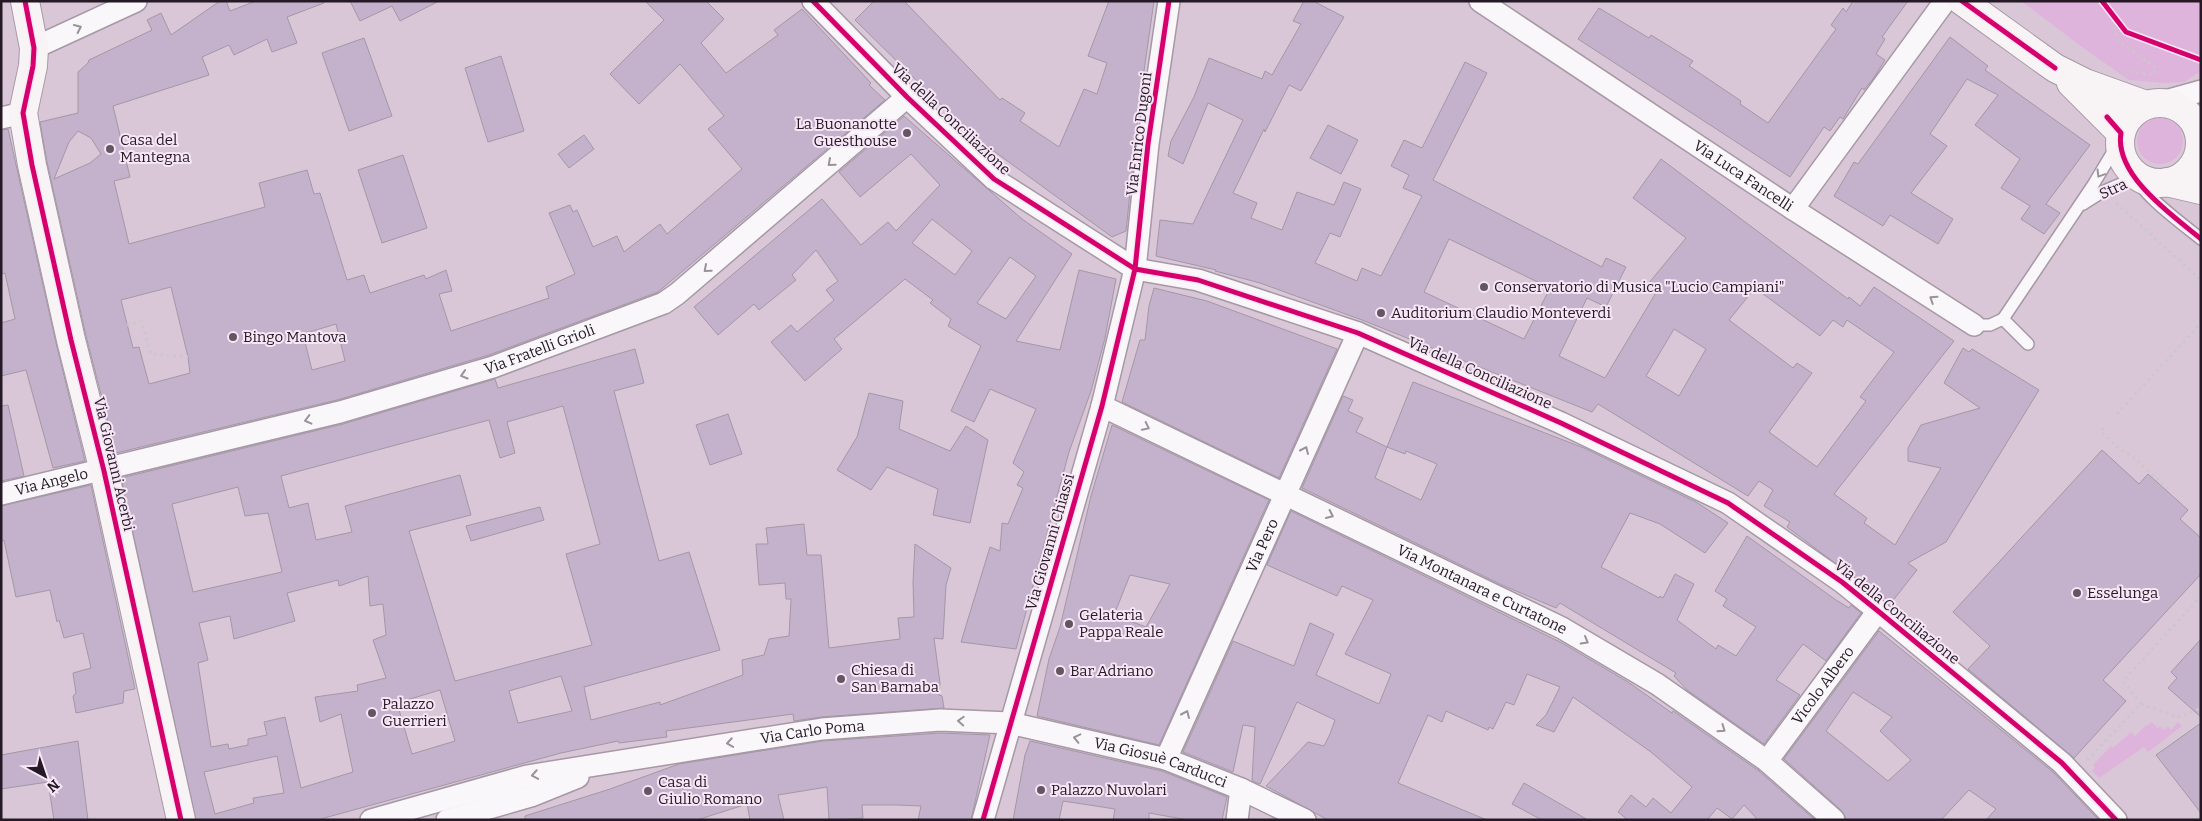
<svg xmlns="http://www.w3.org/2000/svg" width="2202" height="821" font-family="Bitter,serif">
<rect width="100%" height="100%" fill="#d9c7d8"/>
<g fill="#deb4dc">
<path d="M2021,1H2201V71L2184,82L2163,83L2129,80L2086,50Z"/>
<circle cx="2160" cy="141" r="23"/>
<path d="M2151,722L2158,728L2160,726L2164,730L2168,726L2171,730L2178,722L2182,726L2148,752L2144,747L2099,778L2092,771L2095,767L2093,765L2111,746L2113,748L2131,732L2135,736L2146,725L2147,726Z"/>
</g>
<g fill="#c4b2cc" stroke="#a397a5" fill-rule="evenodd">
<path d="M220,1H226L230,11L256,1H324V3L287,17L297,43L272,52L267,39L234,55L229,45L202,57L209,75L113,106L130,177L114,181L129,244L265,207L259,183L307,170L314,194L320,193L347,280L364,275L370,293L424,275L426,279L446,270L452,291L439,294L451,331L549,298L546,287L575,274L549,213L570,205L573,212L577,210L593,247L617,236L624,252L660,224L667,234L742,169L708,129L724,116L680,64L639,104L610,74L664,20L645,1H706L724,19L701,43L726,73L778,35L774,30L802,9L871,83L869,85L885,100L658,292L489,355L337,400L116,453L86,336L47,162L40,122L78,113V72L88,63L89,60L152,30L147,20L161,13L171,35ZM78,131L91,138L101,154L90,163L54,179L69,142ZM171,287L188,357L190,373L149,384L139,347L133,348L121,300ZM336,324L345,361L312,370L303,334Z"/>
<path d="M350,1H439L400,21L392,6L360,21Z"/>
<path d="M874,1H904L1000,100L1002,98L1025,113L1020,121L1059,147L1084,89L1097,94L1107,63L1088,56L1109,1H1154L1139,106L1126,231L1112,237L973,136L855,20Z"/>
<path d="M1304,1H1313L1344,17L1301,91L1289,85L1265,132L1264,129L1233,193L1257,203L1251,218L1282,230L1297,192L1334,205L1344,182L1361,189L1340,237L1330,233L1315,263L1357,281L1362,268L1381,276L1422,196L1403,188L1409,175L1391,166L1404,140L1422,148L1465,62L1487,73L1433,180L1602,267L1606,258L1626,267L1606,307L1587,298L1559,356L1605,378L1657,291L1648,284L1686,238L1633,198L1661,159L1848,299L1849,297L1860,306L1874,287L1954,341L1834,494L1867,518L1864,523L1895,545L1941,468L1908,461V448L1921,425L1980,408L1944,383L1963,348L1969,352L1972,349L2039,390L1946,542L1908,563L1917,570L1891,603L1884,597L1883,599L1787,527L1790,522L1764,506L1773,490L1759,481L1748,496L1598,404L1592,412L1362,320L1260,283L1215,271L1216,270L1156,256L1160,220L1193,224L1243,120L1208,103L1183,164L1168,156L1171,141L1194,97L1209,58L1262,79L1265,71L1272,75L1301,24L1293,21ZM1449,239L1550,288L1524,339L1424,292ZM1755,288L1820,336L1833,320L1843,327L1847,320L1894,352L1860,397L1866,401L1817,467L1769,432L1812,373L1797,363L1793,368L1729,320ZM1674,329L1706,349L1679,396L1646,376Z"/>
<path d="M1853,1H1908L1882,37L1885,39L1876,54L1885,60L1873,79L1864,90L1862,88L1843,119L1840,117L1830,131L1824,127L1790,177L1578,39L1599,8L1649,38L1651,35L1693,61L1689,66L1741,101L1740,104L1768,123L1836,29L1831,25L1843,8L1846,12Z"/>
<path d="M1950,37L1988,66L1985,70L2090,145L2046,204L2060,213L2044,234L2021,219L2030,206L2001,188L2020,159L1975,125L1998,95L1967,79L1930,134L1947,146L1911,193L1953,219L1938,244L1890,215L1883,226L1834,196L1854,162L1858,164Z"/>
<path d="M364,38L392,116L349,131L322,53Z"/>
<path d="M501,56L524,131L488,142L465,68Z"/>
<path d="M904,116L1022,219L1072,254L1016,341L1060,350L1079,270L1116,279L1105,338L1091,391L1069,452L1016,649L961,642L990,547L1000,551L1002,523L1008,524L1023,488L1017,485L1024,472L1013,463L1036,409L990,389L974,422L951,411L981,346L948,326L951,319L930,303L933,300L905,279L834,339L842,349L805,381L771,342L791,325L797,332L834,300L826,290L838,281L816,250L792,275L796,280L759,310L754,304L718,335L694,307L822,199L861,245L888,222L896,231L940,185L911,154L860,197L839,172ZM932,219L972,251L955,275L912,243ZM1010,257L1036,276L1006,319L977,303Z"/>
<path d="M1328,125L1358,140L1341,174L1310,158Z"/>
<path d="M8,129L56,343L85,461L53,468L26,370L1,376V323L15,319L5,273L1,274V130Z"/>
<path d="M584,135L594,149L569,168L558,154Z"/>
<path d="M403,155L427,228L382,243L358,170Z"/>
<path d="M1154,288L1207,301L1337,349L1279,478L1122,402L1140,340H1145L1149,306Z"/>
<path d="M635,349L644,383L614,391L659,561L689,552L720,650L584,687L591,720L660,702V705L743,675L742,660L764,655L769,639L789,636L791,599H786L785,583L759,585L756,544H768L766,528L804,524L807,555H821L829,648L900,639L898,618L914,617L913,582L915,544L951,568L946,585L943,639L934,638L940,683L939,695L942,696L944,708L821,717L794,721L793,714L666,731L667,737L619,743L618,741L561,753L317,820H196L121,478L343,424L495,379L498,388ZM563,406L600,544L566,554L592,645L455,681L409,531L471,515L460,475L345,506L352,532L316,540L308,503L289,508L281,476L489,420L500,458L515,453L507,422ZM238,487L245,516L268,513L282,572L193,592L172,504ZM368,576L370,606L383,604L386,635L373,640L386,678L357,685L358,691L315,697L320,722L341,714L353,772L301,788L285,717L264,722L267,735L248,739V745L229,749L228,744L211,747L198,663L208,660L199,623L230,616L234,639L295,621L287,593L338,580L339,586ZM561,676L572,711L518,723L509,691ZM440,690L455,741L412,754L397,703ZM277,756L284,793L253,798L254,803L215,814L204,772Z"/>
<path d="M1413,382L1584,448L1696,502L1728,523L1705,553L1660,524L1630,513L1601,567L1659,598L1660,596L1663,598L1675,574L1694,584L1677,620L1716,649L1718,645L1736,656L1756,627L1723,606L1727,599L1715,591L1747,536L1836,600L1849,608L1851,605L1861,613L1826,661L1803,644L1776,680L1800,695L1764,744L1687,690L1674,676L1676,673L1560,603L1556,608L1502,585L1302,488L1343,396L1353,400L1348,411L1363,418L1356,432L1387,447ZM1387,447L1405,454L1406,451L1437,464L1421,500L1375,478Z"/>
<path d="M869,393L903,401L899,429L950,451L966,426L988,440L970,523L933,515L938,489L887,467L871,490L837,470L857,437Z"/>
<path d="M8,405L24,476L1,481V406Z"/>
<path d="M728,414L742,454L710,465L696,425Z"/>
<path d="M1112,425L1269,500L1159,745L1037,716L1049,659L1060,627L1091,496ZM1130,575L1170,584L1146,627L1114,615Z"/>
<path d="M2102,450L2139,484L2148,474L2188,510L2180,519L2201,538V574L2103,680L2126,701L2074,758L1968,669L1990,646L1953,612Z"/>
<path d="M91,485L135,689L124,691L123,703L76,713L73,696L76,693L73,673L91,668L83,633L64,638L59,620L57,622L50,590L16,597L4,540L1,541V506Z"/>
<path d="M540,507L544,520L471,541L466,526Z"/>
<path d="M1291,511L1562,643L1628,682L1672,713L1673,711L1759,771L1815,820H1758L1744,805L1732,819L1717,808L1707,820H1628L1618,812L1631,795L1646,807L1653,798L1671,813L1692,787L1651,752L1573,697L1554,732L1536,725L1546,715L1560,687L1527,674L1514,705L1506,702L1493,729L1489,727L1488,730L1446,711L1442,722L1428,715L1398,783L1487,820H1328L1266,786L1308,742L1324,746L1330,734L1335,720L1297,702L1260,784L1252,781L1255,727L1243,725L1233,772L1183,752L1233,641L1294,666L1310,623L1334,634L1316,675L1379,704L1391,674L1345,654L1373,600L1342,586L1337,596L1267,565Z"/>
<path d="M1879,631L2053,772L2099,820H1986L1996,809L1969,790L1941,820H1846L1842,811L1784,759ZM1853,692L1892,717L1880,731L1911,760L1888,781L1826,731Z"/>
<path d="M2201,639V717L2168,688L2177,678L2171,672Z"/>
<path d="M2201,723V813L2156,755Z"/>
<path d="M940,733L990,735L971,820H918L921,806L897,805H862L863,818L829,820L827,787L778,795L784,820H750L747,804L697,820H525V816L610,789L679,764L823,741Z"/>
<path d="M78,741L88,820H54L48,782L1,789V755Z"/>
<path d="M1030,741L1162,771L1227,797L1222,820H1188L1149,813V820H1113L1115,809L1063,801L1059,820H1013L1025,755Z"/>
<path d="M1524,783L1588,820H1542L1512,804Z"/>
</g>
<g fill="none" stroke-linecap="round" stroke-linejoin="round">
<g stroke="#a698a5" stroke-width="14">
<g id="lane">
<path d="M2134,173C2139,193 2184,225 2201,239"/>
<path d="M2083,204L2102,192L2130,180L2150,182"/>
<path d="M1974,325H1990L2003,319"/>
<path d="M2028,344L2003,319L2093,185L2120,140"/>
</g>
</g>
<g stroke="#a698a5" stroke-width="24">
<g id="street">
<path d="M813,1L907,97L994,179L1135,269L1198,280L1358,333L1561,423L1728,503L1842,582L1878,611L2062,763L2116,820"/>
<path id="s1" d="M1480,1L1793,209L1945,1"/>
<path d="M34,48L136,1"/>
<path d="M2158,103L2201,91"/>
<path d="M1,118L23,113"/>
<path d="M2199,136L2201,124"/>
<path d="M1793,209L1974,325"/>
<path id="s2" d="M1102,406L1562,628L1657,684L1767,761L1834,820"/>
<path id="s3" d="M1,494L340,412L493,367L664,303L677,294L907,97"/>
<path id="s4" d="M1166,759L1358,333"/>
<path id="s5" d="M1767,761L1878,611"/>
<path id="s6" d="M371,820L527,776L822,729L940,720L1010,723L1166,759L1241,789L1305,820"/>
<path d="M447,820L531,796L578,777"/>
<path d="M983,820L1102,406L1135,269L1148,144L1169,1"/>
<path d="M1237,820L1241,789"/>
</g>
</g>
<g stroke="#a698a5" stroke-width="30">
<g id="secondary">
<path d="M25,1L34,48L33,66L23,113L32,165L71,340L104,471L181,820"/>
<path d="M1962,1L2055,68L2085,83L2146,105"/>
<path d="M2071,83L2121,133"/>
<circle cx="2160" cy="143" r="40"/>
<path d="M2167,182L2201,190"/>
</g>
</g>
<g stroke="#cbc7cb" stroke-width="3" stroke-dasharray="2.5 4" stroke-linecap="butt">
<path d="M2102,1L2126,32L2201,60"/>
<path d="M2108,8L2118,41L2156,68L2154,75L2124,71"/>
<path d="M2116,203L2201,280"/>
<path d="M127,325L141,321L151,354L188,357"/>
<path d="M2117,414L2201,323"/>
<path d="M2104,428L2101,432L2121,450L2131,455L2169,490L2168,491"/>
<path d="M2141,704L2123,681L2201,596"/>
<path d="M2087,760L2141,704L2178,717L2201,708"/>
</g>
<use href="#lane" stroke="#f9f7f9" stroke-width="11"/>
<use href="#street" stroke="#f9f7f9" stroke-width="21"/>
<use href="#secondary" stroke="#f8f3f5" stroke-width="28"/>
<g stroke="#f7e7f6" stroke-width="8">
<g id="cycleway">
<path d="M25,1L34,48L33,66L23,113L32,165L71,340L104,471L181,820"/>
<path d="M813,1L907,97L994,179L1135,269L1198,280L1358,333L1561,423L1728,503L1842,582L1878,611L2062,763L2116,820"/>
<path d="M1962,1L2055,68"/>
<path d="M2102,1L2126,32L2201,60"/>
<path d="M2107,117L2121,133C2114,175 2172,215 2201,239"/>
<path d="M983,820L1102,406L1135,269L1148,144L1169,1"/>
</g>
</g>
<use href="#cycleway" stroke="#d6006c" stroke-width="5"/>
</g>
<defs><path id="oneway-chevron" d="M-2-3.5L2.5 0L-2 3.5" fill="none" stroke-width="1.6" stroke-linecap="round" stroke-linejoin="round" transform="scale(1.25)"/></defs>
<g stroke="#999399">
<use href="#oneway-chevron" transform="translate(78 28) rotate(-25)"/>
<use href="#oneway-chevron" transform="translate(831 163) rotate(139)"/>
<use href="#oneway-chevron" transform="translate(2100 174) rotate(121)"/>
<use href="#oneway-chevron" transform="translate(707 269) rotate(139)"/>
<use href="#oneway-chevron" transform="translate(1933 299) rotate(-147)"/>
<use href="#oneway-chevron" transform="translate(464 375) rotate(163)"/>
<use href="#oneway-chevron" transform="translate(308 420) rotate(166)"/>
<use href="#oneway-chevron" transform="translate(1146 427) rotate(26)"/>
<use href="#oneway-chevron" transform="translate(1305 450) rotate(-66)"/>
<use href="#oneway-chevron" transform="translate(1330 515) rotate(25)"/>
<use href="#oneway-chevron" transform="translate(1585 641) rotate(30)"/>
<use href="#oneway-chevron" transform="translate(1186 714) rotate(-66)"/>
<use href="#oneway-chevron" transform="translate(961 721) rotate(-177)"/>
<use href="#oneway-chevron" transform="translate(1722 729) rotate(35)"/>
<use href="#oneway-chevron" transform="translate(1077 738) rotate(-167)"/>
<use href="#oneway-chevron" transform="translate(730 743) rotate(171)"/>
<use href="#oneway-chevron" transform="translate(535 775) rotate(170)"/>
</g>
<g fill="#635663" stroke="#f7e7f6" stroke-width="2">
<circle cx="907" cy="133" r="5"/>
<circle cx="110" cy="149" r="5"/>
<circle cx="1484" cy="287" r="5"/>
<circle cx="1381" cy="313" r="5"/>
<circle cx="233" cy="337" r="5"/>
<circle cx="2077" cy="593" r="5"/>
<circle cx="1069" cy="624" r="5"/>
<circle cx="1060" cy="671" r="5"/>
<circle cx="841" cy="679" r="5"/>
<circle cx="372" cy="713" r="5"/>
<circle cx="1041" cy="790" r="5"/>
<circle cx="648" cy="791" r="5"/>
</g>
<g text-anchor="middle" stroke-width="4" stroke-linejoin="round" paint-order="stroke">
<g font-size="15" fill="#241924" stroke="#f7e7f6">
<text transform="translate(951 119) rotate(43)" y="5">Via della Conciliazione</text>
<text transform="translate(1139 134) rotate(-83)" y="5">Via Enrico Dugoni</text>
<text dy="5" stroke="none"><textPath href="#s1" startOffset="316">Via Luca Fancelli</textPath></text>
<text transform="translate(2113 189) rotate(-25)" y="5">Stra</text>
<text dy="5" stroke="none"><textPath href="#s3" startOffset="558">Via Fratelli Grioli</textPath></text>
<text transform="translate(1480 373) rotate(24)" y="5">Via della Conciliazione</text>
<text transform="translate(114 464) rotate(77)" y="5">Via Giovanni Acerbi</text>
<text dy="5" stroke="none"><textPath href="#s3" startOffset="52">Via Angelo</textPath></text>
<text transform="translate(1050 542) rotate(-74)" y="5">Via Giovanni Chiassi</text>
<text dy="5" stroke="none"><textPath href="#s4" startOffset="234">Via Pero</textPath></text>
<text dy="5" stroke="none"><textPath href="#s2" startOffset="422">Via Montanara e Curtatone</textPath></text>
<text transform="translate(1897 612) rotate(39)" y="5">Via della Conciliazione</text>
<text dy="5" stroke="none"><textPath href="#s5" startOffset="94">Vicolo Albero</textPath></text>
<text dy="5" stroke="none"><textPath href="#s6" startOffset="451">Via Carlo Poma</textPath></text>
<text dy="5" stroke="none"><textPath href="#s6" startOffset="805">Via Giosuè Carducci</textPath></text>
</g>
<g font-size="15" fill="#241924" stroke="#f7e7f6" text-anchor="start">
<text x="897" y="129" text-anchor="end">La Buonanotte<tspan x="897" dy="17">Guesthouse</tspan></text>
<text x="120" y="145">Casa del<tspan x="120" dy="17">Mantegna</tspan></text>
<text x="1494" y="292">Conservatorio di Musica "Lucio Campiani"</text>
<text x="1391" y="318">Auditorium Claudio Monteverdi</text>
<text x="243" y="342">Bingo Mantova</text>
<text x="2087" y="598">Esselunga</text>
<text x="1079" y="620">Gelateria<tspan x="1079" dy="17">Pappa Reale</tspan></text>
<text x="851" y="675">Chiesa di<tspan x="851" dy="17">San Barnaba</tspan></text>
<text x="1070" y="676">Bar Adriano</text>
<text x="382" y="709">Palazzo<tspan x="382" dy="17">Guerrieri</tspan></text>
<text x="658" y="787">Casa di<tspan x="658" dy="17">Giulio Romano</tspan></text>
<text x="1051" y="795">Palazzo Nuvolari</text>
</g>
</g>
<rect width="2202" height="821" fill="none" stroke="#241924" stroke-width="5"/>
<g transform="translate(45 776) rotate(140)" stroke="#f7e7f6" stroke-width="4" paint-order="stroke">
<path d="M0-4L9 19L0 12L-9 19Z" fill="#241924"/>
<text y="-8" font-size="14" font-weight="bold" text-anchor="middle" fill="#241924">N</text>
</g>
</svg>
